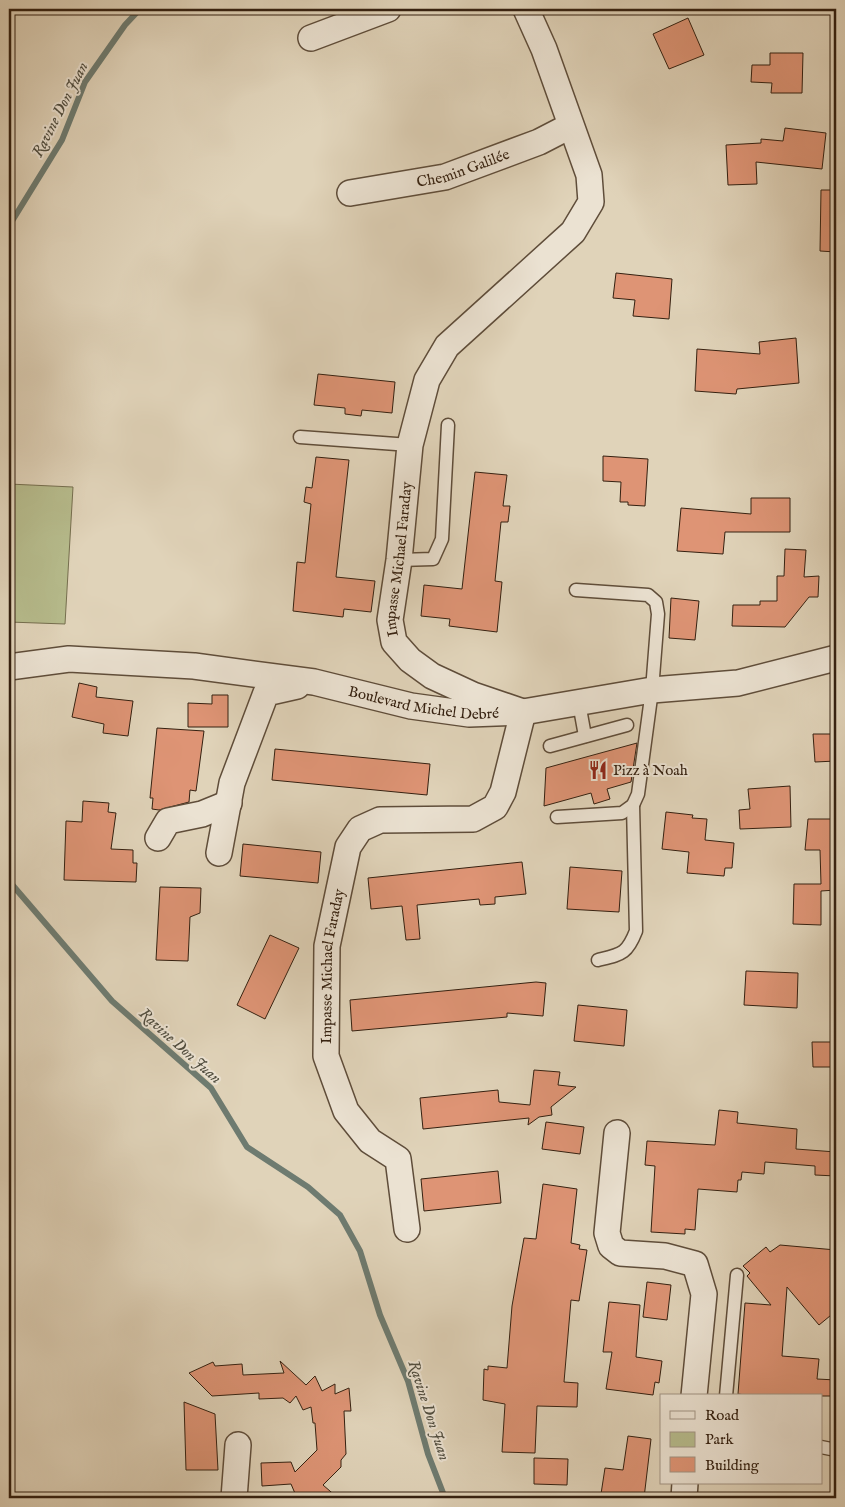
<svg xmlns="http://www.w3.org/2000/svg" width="845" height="1507" font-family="'IM FELL English',serif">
<rect width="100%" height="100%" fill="#e0d3b9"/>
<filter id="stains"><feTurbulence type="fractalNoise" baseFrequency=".004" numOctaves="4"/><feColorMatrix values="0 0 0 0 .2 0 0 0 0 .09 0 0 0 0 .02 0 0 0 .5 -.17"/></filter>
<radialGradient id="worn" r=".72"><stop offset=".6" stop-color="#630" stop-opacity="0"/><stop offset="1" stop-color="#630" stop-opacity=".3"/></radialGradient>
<path fill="#b6bb8c" stroke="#756e4e" d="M9,484L73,487L65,624L9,622Z"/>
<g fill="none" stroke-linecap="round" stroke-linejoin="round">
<g stroke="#6e7b70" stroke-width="6">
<path d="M9,226L62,140L85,82L125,25L140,9"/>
<path d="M9,881L112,1001L211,1088L247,1147L308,1187L340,1215L360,1251L380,1315L408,1381L428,1454L445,1498"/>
</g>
</g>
<g fill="#de9475" stroke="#342010">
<path d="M688,18L704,55L669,69L653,34Z"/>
<path d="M770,53H803L802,93H771L772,83L751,82L752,65H770Z"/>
<path d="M785,128L826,133L822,169L756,162L757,184L728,185L726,145L761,143V139L783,141Z"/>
<path d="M821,190H836V252L820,251Z"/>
<path d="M616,273L672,279L669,319L633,316L635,300L613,298Z"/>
<path d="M796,338L799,383L737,389L736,394L695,391L697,349L760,354L759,342Z"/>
<path d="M318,374L395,382L392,413L362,410L361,416L345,414V408L314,405Z"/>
<path d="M603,456L648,459L645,506L628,505V502H620L621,482L603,481Z"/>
<path d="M316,457L349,460L336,577L375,581L371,612L344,609L343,617L293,611L297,562L305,563L311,504L304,502L306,487L312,488Z"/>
<path d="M475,472L507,475L503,506H510L508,522H501L495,581L502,582L497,632L449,626L450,619L421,616L424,585L462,589Z"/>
<path d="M751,498H790V532H725L723,554L677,551L681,508L751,514Z"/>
<path d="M785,549L806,550L804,577L819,576L818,597H809L785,627L732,626L733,605H760V601H777V576H784Z"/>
<path d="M671,598L699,601L695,640L669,638Z"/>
<path d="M79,683L97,687L96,697L133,701L128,736L103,733L104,724L72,717Z"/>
<path d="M212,695H228V727H188V703L212,704Z"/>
<path d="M157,728L204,731L196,791L190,790L189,802L159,810L152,809L153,798H150Z"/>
<path d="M813,734H836V761L815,762Z"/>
<path d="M637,743L631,782L607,789L610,799L594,804L591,793L544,806L546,768Z"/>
<path d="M275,749L430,764L427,795L272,780Z"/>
<path d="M790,786L791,827L740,829L739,810L750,809L748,789Z"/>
<path d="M83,801L109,803L108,812L116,813L111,849L133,850V863H137L136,882L64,880L66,821L82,822Z"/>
<path d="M666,812L693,815L692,818L707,819L705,840L734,843L732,868H725L724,876L687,873L689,852L662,849Z"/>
<path d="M808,819H836V890L821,891V925L793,924L794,884H821L820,850H805Z"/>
<path d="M243,844L321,852L318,883L240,876Z"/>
<path d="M522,862L526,894L495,897V904L480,905L479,899L417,905L420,939L406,940L402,906L371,909L368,878Z"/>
<path d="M570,867L622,871L619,912L567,909Z"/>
<path d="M160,887L201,888L200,913L190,917L188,961L156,960Z"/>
<path d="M270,935L299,948L265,1019L237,1005Z"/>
<path d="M746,971L798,973L797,1008L744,1005Z"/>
<path d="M536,982L546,983L543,1016L507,1013V1017L352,1031L350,1000Z"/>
<path d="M578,1005L627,1010L624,1046L574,1041Z"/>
<path d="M812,1042H836V1067H813Z"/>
<path d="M534,1070L560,1072L558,1085L576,1087L551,1107L552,1115L539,1117L528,1125L529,1118L423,1129L420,1098L498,1090L499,1102L530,1105Z"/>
<path d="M719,1110L738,1112L737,1123L797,1129L796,1149L836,1152V1176L815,1175V1166L765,1162L764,1174L742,1172L741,1180H738L737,1192L698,1189L695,1230L685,1229V1234L651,1232L655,1166L645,1165L647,1141L715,1145Z"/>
<path d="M546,1122L584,1127L580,1154L542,1149Z"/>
<path d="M498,1171L501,1203L424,1211L421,1179Z"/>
<path d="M543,1184L577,1189L571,1243L580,1245L579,1249L587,1250L579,1301L571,1300L564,1382L578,1383L577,1407L537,1406L535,1453L502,1452L505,1404L483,1400L484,1369L488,1370V1366L507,1368L512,1306L524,1238L536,1239Z"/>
<path d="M780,1245L836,1250V1311L819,1325L787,1287L782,1356L819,1359L817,1379L836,1380V1396H753L738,1394L745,1303L771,1305L747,1276L750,1273L743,1266L766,1247L770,1252Z"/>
<path d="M647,1282L671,1285L667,1320L643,1317Z"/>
<path d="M609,1302L640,1305L636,1357L662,1361L659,1383L655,1382L653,1395L606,1389L612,1352H603Z"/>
<path d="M280,1361L306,1385L315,1376L322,1391L335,1384V1394L349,1388L351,1411H344L346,1454L341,1460V1467L323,1485L338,1498H297L291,1484L262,1486L261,1463L291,1462L295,1472L317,1450L315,1423H313L311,1407L303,1410L296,1396L290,1403L283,1398L259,1399V1393L212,1396L189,1373L213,1362L215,1366L242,1364L243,1375L284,1373Z"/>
<path d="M184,1402L215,1414L218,1470H186Z"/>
<path d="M628,1436L651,1439L644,1498H619V1496L601,1494L605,1468L623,1470Z"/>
<path d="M534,1458L568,1459L567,1485L534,1484Z"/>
</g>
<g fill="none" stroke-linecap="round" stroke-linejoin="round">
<g stroke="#5f4d3a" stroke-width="15">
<g id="lane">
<path d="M300,437L410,445"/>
<path d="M399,560L433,559L442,539L448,425"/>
<path d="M579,703L585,736"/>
<path d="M550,746L627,725"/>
<path d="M557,817L622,813L633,805L638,794L652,690L658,614L656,602L648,595L576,590"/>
<path d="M598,960C622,954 627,954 636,931L633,805"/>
<path d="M726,1396L737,1275"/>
<path d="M821,1447L836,1450"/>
</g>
</g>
<g stroke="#5f4d3a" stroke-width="28">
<g id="street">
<path d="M311,38L388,9"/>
<path id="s1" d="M350,193L445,177L539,142L570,126"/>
<path id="s2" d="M9,667L69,659L194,666L314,682L411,706L469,714L523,712L652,690L738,683L836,658"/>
<path d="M158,838L168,821L202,814L229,803"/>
<path d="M219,853L232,783L266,693L297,686"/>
<path d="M617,1133L607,1233L611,1246L620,1253L665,1256L695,1264L704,1294L694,1396"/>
<path id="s3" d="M407,1229L398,1159L370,1141L346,1111L326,1056L327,946L348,847L360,829L380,820L473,819L495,807L503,792L523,712L473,695L432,676L410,660L394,642L390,620L399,560L410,445L427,380L447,346L573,232L591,202L589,175L544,49L526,9"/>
<path d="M234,1498L238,1445"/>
<path d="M684,1498L685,1483"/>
</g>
</g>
<use href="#lane" stroke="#ebe2d2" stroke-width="12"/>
<use href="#street" stroke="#ebe2d2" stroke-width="25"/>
</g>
<defs>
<g id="restaurant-bare" transform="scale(1.5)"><path d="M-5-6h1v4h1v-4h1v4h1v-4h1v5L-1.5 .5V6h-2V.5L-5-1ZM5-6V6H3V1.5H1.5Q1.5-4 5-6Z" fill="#8f2418" stroke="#ebe2d2" stroke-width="2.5" paint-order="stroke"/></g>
</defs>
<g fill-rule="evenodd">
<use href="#restaurant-bare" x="598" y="770"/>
</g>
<g text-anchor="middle" stroke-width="4" stroke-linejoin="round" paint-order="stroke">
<g font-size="15" fill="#342010" stroke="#ebe2d2">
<text dy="5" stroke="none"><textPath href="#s1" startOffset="116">Chemin Galilée</textPath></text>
<text dy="5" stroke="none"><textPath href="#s3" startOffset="906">Impasse Michael Faraday</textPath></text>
<text dy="5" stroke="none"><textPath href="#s2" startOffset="419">Boulevard Michel Debré</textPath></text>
<text dy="5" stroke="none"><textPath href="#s3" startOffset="291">Impasse Michael Faraday</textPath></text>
</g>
<g font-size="15" fill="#342010" stroke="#ebe2d2" text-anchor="start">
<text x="613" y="775">Pizz à Noah</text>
</g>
<g font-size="16" font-style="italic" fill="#514e40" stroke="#ebe2d2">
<text transform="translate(59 109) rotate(-63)" y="6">Ravine Don Juan</text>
<text transform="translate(181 1045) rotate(42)" y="6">Ravine Don Juan</text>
<text transform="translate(430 1410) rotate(72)" y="6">Ravine Don Juan</text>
</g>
</g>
<rect width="845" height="1507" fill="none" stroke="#e0d3b9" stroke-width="30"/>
<rect x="10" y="10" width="825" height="1487" fill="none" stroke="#342010" stroke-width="2.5"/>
<rect x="15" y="15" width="815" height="1477" fill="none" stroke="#342010"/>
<rect x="660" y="1394" width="162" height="90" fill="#ebe2d2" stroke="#a29484"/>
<rect x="670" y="1411" width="25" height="8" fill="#ebe2d2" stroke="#a29484"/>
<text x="705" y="1420" font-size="15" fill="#342010">Road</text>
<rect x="670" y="1432" width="25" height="15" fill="#b6bb8c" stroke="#a29484"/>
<text x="705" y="1444" font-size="15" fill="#342010">Park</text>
<rect x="670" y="1457" width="25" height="15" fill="#de9475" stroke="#a29484"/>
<text x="705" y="1470" font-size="15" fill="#342010">Building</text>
<rect width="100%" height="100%" filter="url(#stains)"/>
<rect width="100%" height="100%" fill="url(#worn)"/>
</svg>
